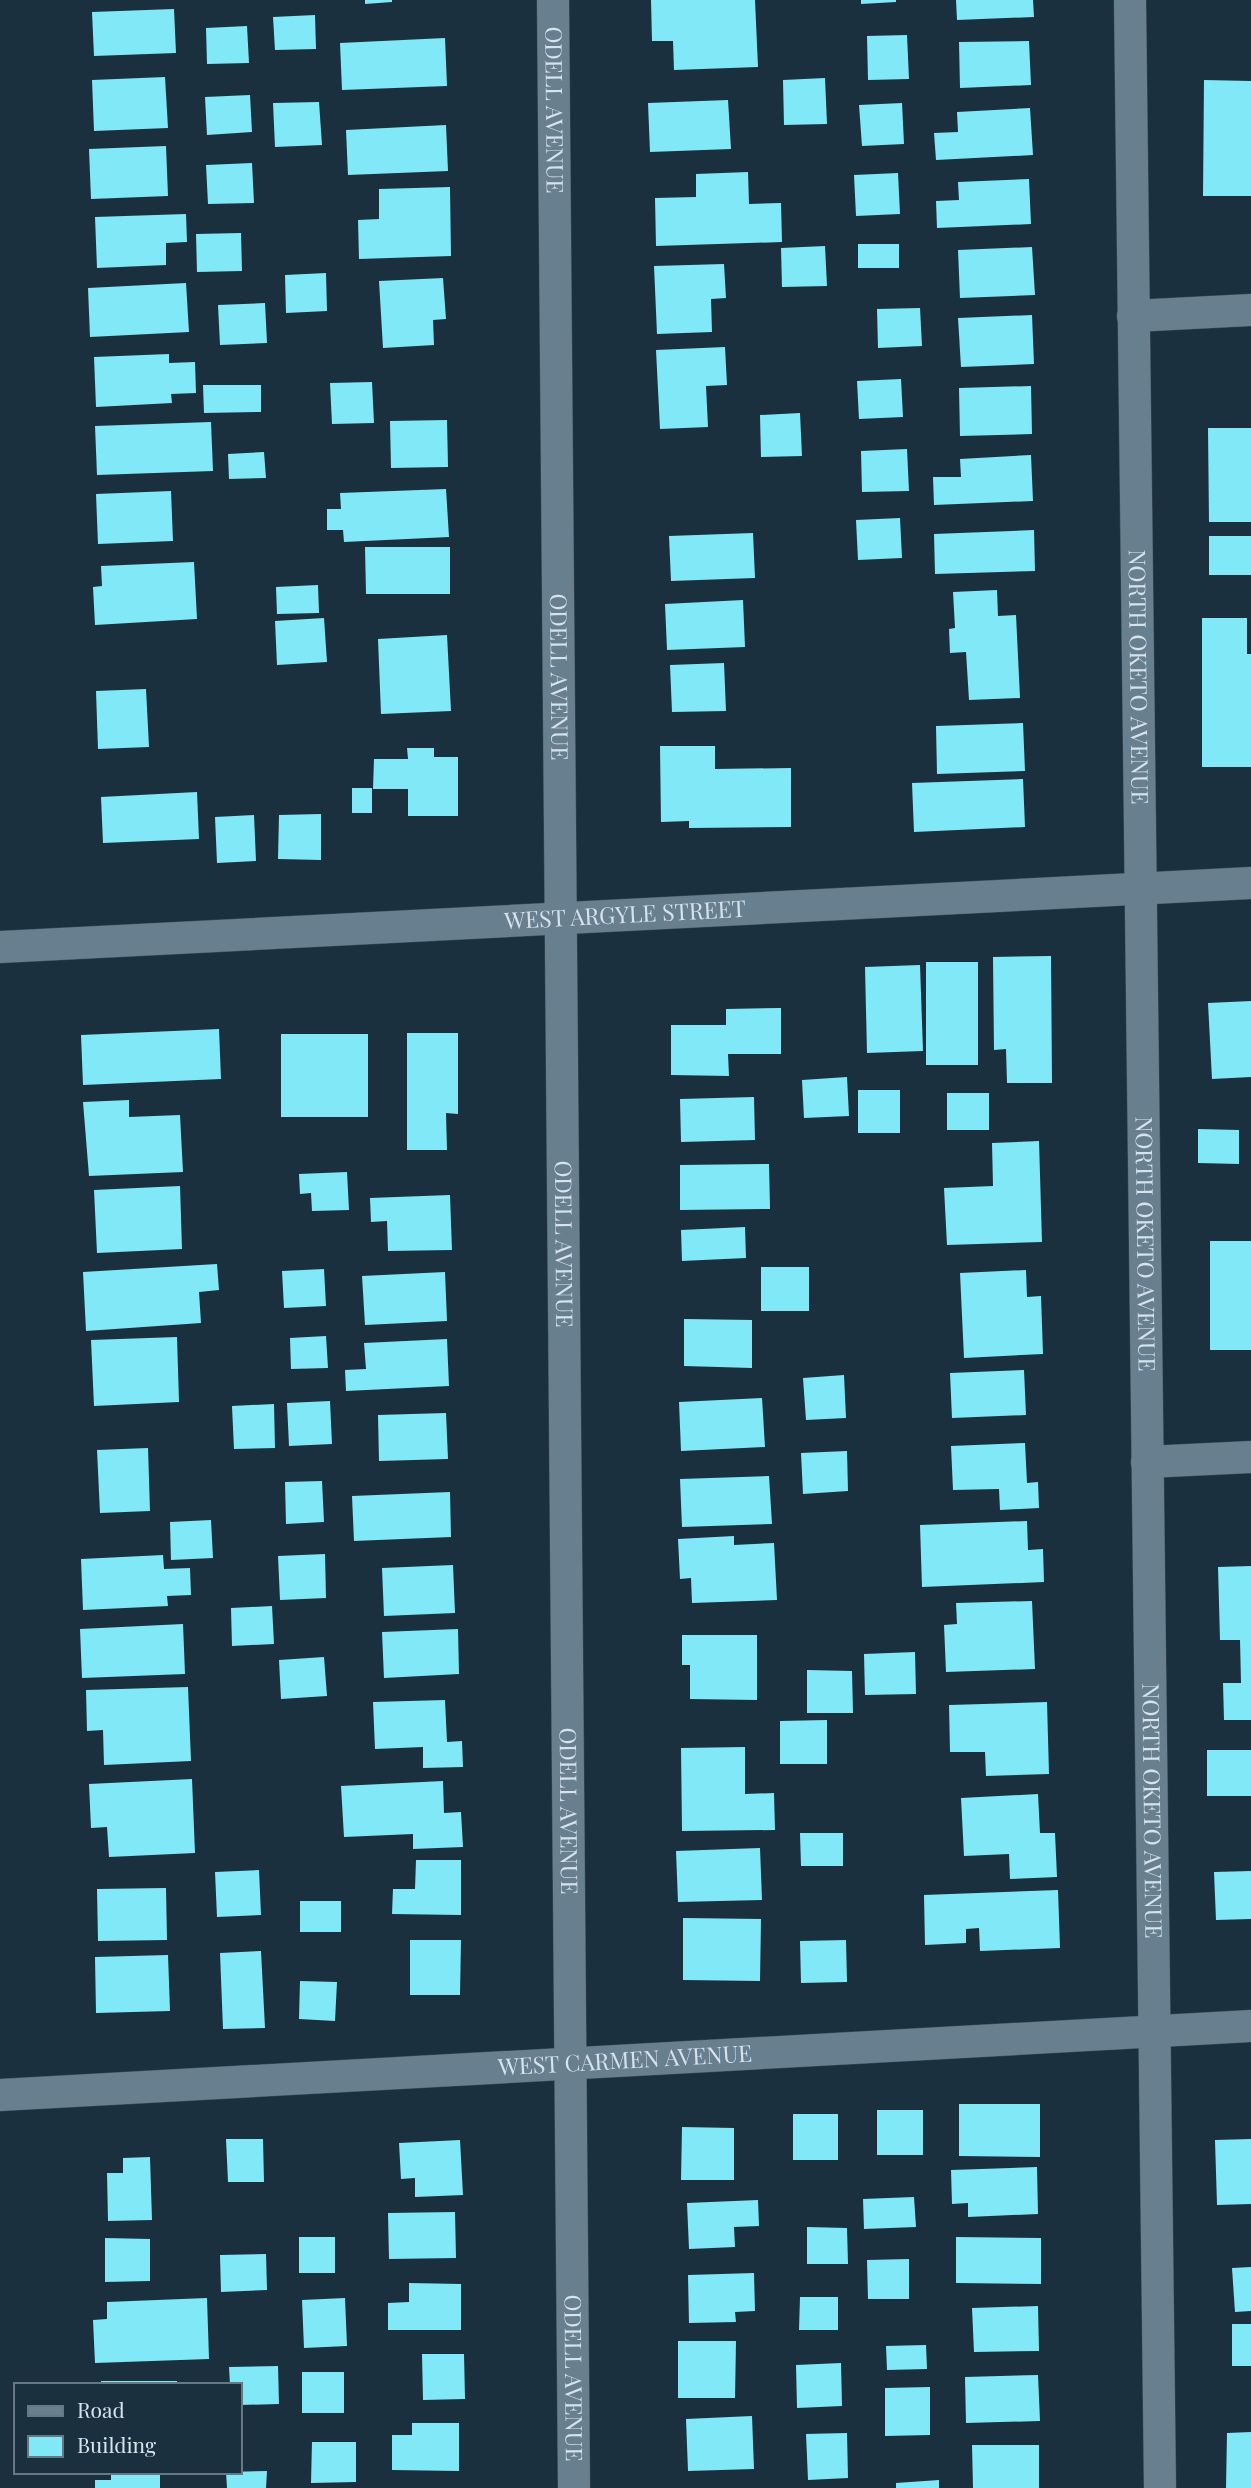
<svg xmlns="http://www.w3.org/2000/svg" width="1251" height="2488" font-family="'Playfair Display',serif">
<rect width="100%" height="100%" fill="#1b303f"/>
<g fill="#81e8f7">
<path d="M365,0H392V2L365,4Z"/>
<path d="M651,0H755L758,67L674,70L673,41H652Z"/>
<path d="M861,0H896V2L861,4Z"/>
<path d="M956,0H1033L1034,17L957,20Z"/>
<path d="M174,9L176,53L94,56L92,12Z"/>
<path d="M315,15L316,49L275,50L273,17Z"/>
<path d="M247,26L249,63L207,64L206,28Z"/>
<path d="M907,35L909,79L868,80L867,36Z"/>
<path d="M445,38L447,86L342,90L340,43Z"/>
<path d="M1029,41L1031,85L960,88L959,42Z"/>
<path d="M165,77L168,128L94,131L92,80Z"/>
<path d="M825,78L827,124L784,125L783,80Z"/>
<path d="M1204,80L1251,81V196H1203Z"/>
<path d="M250,95L252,132L207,135L205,97Z"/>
<path d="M728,100L731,149L650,152L648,103Z"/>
<path d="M319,102L322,145L275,147L273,103Z"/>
<path d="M902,103L904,144L862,146L859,105Z"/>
<path d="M1030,108L1033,155L936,160L934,133L958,132L957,112Z"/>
<path d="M446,125L448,171L348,175L346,130Z"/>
<path d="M166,146L168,196L91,199L89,149Z"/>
<path d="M252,163L254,203L208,204L206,165Z"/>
<path d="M748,172L749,204L781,203L782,242L656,246L655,198L696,197V174Z"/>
<path d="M898,173L900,214L856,216L854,175Z"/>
<path d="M1029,179L1031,224L937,228L936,201L959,200L958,182Z"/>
<path d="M450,187L451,256L359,259L358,220L379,219V189Z"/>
<path d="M186,214L187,242L166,243V265L97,268L95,217Z"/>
<path d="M241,233L242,271L197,272L196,234Z"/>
<rect x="858" y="244" width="41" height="24"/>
<path d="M825,246L827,286L782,287L781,248Z"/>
<path d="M1032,247L1035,295L960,298L958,250Z"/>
<path d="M724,264L726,298L711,299L712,332L657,334L654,266Z"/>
<path d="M326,273L327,311L286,313L285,275Z"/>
<path d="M443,278L446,319L433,320L434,345L383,348L379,281Z"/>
<path d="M186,283L189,332L90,337L88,288Z"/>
<path d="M265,303L267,343L220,345L218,305Z"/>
<path d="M920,308L922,346L878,348L877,309Z"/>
<path d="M1032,315L1034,364L961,367L958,318Z"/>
<path d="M725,347L727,385L706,386L708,427L660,429L656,350Z"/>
<path d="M169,354V363L195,362L196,393L171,394L172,403L96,407L94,357Z"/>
<path d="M901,379L903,417L859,419L857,381Z"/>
<path d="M372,382L374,423L332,424L330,383Z"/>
<path d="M203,385H261V412L204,413Z"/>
<path d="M1031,386L1032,434L960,436L959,388Z"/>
<path d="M800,413L802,456L761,457L760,415Z"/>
<path d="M447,420L448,467L391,468L390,421Z"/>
<path d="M211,422L213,471L97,475L95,426Z"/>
<path d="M1208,428H1251V522H1209Z"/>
<path d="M907,449L909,491L862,492L861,451Z"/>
<path d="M264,452L266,478L229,479L228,454Z"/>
<path d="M1031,455L1033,501L934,505L933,477H961L960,459Z"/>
<path d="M446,489L449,537L344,542L343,530H327V509H341L340,493Z"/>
<path d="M171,491L173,541L98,544L96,494Z"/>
<path d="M900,518L902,558L858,560L856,520Z"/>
<path d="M1034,530L1035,571L935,574L934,534Z"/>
<path d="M753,533L755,578L671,581L669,536Z"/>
<rect x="1209" y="536" width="42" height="39"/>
<path d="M365,547H450V594H366Z"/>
<path d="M194,562L197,619L95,625L93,587L102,586L101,566Z"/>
<path d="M318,585L319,613L277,614L276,587Z"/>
<path d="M997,590L998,616L1016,615L1020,698L969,700L966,652L950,653L949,629L955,628L953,592Z"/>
<path d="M743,600L745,647L667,650L665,604Z"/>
<path d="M324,618L327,662L277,665L275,621Z"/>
<path d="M1202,618H1247V654H1251V767H1202Z"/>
<path d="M447,635L451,711L381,714L378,639Z"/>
<path d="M724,663L726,711L672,712L670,665Z"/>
<path d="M146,689L149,747L98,749L96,691Z"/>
<path d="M1023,723L1025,771L937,774L936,726Z"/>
<path d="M660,746H715V769L791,768V827L689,828V821L661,822Z"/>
<path d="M407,748H434V757H458V816H408V789H373L374,759H408Z"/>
<path d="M1023,779L1025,827L914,832L912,783Z"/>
<rect x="352" y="788" width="20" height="25"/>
<path d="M197,792L199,839L103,843L101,797Z"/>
<path d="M321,814V860L278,859L279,815Z"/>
<path d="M254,815L256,861L217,863L215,817Z"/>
<path d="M1051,956L1052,1083H1007L1006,1049L994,1050L993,957Z"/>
<rect x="926" y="962" width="52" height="103"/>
<path d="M920,965L923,1051L867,1053L865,967Z"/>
<path d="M1251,1001V1077L1212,1079L1208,1003Z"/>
<path d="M781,1008V1054H728L729,1076L671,1075V1025H726V1009Z"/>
<path d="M219,1029L221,1079L83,1085L81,1035Z"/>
<path d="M407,1033H458V1114L446,1113L447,1150H407Z"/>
<rect x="281" y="1034" width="87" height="83"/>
<path d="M847,1077L849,1116L804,1118L802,1080Z"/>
<rect x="858" y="1090" width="42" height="43"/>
<rect x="947" y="1093" width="42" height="37"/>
<path d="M754,1097L755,1140L681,1142L680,1099Z"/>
<path d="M129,1100V1117L180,1115L183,1172L89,1176L83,1102Z"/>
<path d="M1198,1129L1239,1130V1164L1198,1163Z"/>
<path d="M1039,1141L1042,1242L947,1245L944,1188L993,1186L992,1143Z"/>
<path d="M769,1164L770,1209L680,1210V1165Z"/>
<path d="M347,1172L349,1210L312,1211L311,1193L300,1194L299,1174Z"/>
<path d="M180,1186L182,1249L97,1253L94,1190Z"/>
<path d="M450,1195L452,1250L388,1251L387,1221L371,1222L370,1198Z"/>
<path d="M745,1227L746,1258L682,1261L681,1230Z"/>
<rect x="1210" y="1241" width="41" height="109"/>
<path d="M217,1264L219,1290L199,1292L201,1323L86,1331L83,1272Z"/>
<rect x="761" y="1267" width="48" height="44"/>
<path d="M324,1269L326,1306L284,1308L282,1271Z"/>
<path d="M1026,1270L1027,1297L1041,1296L1043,1354L964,1358L960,1273Z"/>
<path d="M445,1272L447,1321L365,1325L362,1276Z"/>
<path d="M684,1319L752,1320V1368L684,1366Z"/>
<path d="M326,1336L328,1368L291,1369L290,1338Z"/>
<path d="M177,1337L179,1402L94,1406L91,1340Z"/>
<path d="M447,1339L449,1386L346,1391L345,1370L366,1369L364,1343Z"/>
<path d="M1024,1370L1026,1415L952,1418L950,1373Z"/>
<path d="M844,1375L846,1418L806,1420L803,1378Z"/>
<path d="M762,1398L765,1447L681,1451L679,1402Z"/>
<path d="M330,1401L332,1444L289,1446L287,1403Z"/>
<path d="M274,1404L275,1448L234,1449L232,1406Z"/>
<path d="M446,1413L448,1459L379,1461L378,1415Z"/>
<path d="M1025,1443L1027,1483L1038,1482L1039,1508L1000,1510L999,1489L953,1490L951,1446Z"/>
<path d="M148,1448L150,1511L100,1513L97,1450Z"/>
<path d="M847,1451L848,1491L803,1494L801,1453Z"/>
<path d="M769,1476L772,1524L682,1527L680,1479Z"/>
<path d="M322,1481L324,1522L286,1524L285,1482Z"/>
<path d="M450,1492L451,1537L354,1541L352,1496Z"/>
<path d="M211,1520L213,1558L171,1560L170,1522Z"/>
<path d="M1027,1521L1028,1550L1043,1549L1044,1582L922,1587L920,1525Z"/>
<path d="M734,1536V1545L774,1543L777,1600L692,1603L691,1578L680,1579L678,1539Z"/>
<path d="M325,1554L326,1598L280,1600L278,1556Z"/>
<path d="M163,1555L164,1569L190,1568L191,1595L167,1596L168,1606L83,1610L81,1559Z"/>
<path d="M453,1565L455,1613L384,1616L382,1568Z"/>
<path d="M1251,1566V1720H1224L1223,1683H1241L1240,1640H1220L1218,1567Z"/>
<path d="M1032,1601L1035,1669L946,1672L944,1625L957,1624L956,1603Z"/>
<path d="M272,1606L274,1644L232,1646L231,1608Z"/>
<path d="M183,1624L185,1674L82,1678L80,1629Z"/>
<path d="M458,1629L459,1674L384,1678L382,1632Z"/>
<path d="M682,1635H757V1700L690,1699V1665H682Z"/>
<path d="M915,1652L916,1694L865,1695L864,1654Z"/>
<path d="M324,1657L327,1696L281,1699L279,1660Z"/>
<path d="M807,1670L852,1671L853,1713H807Z"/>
<path d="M188,1687L191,1761L104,1765L103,1730L87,1731L86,1690Z"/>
<path d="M445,1700L447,1742L462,1741L463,1767L423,1768V1747L375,1749L373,1702Z"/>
<path d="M1047,1702L1049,1774L986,1776L985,1752H950L949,1705Z"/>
<path d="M827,1720V1764H780V1721Z"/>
<path d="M745,1747V1794L774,1793L775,1830L682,1831L681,1748Z"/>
<rect x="1207" y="1750" width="44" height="46"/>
<path d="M192,1779L195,1853L109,1857L107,1827L91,1828L89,1784Z"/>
<path d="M443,1781L444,1813L461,1812L463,1847L413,1849V1834L344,1837L341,1786Z"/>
<path d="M1038,1794L1040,1833H1055L1057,1877L1010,1879L1009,1854L964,1856L961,1798Z"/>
<path d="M800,1833H843V1866H801Z"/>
<path d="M760,1848L762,1900L678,1902L676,1851Z"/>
<path d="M416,1860H461V1915L392,1914L393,1889H415Z"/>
<path d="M259,1870L261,1915L217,1917L215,1872Z"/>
<path d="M1251,1871V1919L1216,1920L1214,1872Z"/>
<path d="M166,1888L167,1940L98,1941L97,1889Z"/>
<path d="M1058,1890L1060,1948L980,1951L979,1928L966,1929V1943L925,1945L924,1895Z"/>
<rect x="300" y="1901" width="41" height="31"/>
<path d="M683,1918L761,1919L760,1981L683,1980Z"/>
<path d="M410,1940H461L460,1995H410Z"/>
<path d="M846,1940L847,1982L801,1983L800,1941Z"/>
<path d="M261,1951L265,2028L223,2029L220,1953Z"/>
<path d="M168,1955L170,2011L96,2013L95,1957Z"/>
<path d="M300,1981L337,1982L335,2021L299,2019Z"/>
<path d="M959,2104H1040V2157L959,2156Z"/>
<rect x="877" y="2110" width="46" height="45"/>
<rect x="793" y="2114" width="45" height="46"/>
<path d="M682,2127L734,2128V2180H681Z"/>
<path d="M226,2139H263L264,2182H228Z"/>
<path d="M1251,2139V2204L1217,2205L1215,2140Z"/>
<path d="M460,2140L463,2195L415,2197V2178L401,2179L399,2143Z"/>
<path d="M150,2157L152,2220L108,2221L107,2173H123V2158Z"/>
<path d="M1037,2167L1038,2214L968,2217V2203L952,2204L951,2170Z"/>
<path d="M914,2197L916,2227L864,2229L863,2199Z"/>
<path d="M758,2200L759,2226L734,2227L735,2247L689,2249L687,2203Z"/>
<path d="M455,2212L456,2258L389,2259L388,2213Z"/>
<path d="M807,2227L847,2228L848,2264H807Z"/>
<rect x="299" y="2237" width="36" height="36"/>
<path d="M956,2237L1041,2238V2284L956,2283Z"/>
<path d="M105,2238L150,2239V2281L105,2282Z"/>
<path d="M266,2254L267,2290L221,2292L220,2255Z"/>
<path d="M909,2259V2299H868L867,2260Z"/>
<path d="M1251,2267V2311L1235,2312L1232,2268Z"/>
<path d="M754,2273L755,2311L735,2312L736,2322L689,2323L688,2275Z"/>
<path d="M409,2283L461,2284V2330H388V2303L409,2302Z"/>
<path d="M800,2297H838V2330H799Z"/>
<path d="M207,2298L209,2359L95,2363L93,2320L107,2319V2302Z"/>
<path d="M345,2298L347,2346L304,2348L302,2300Z"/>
<path d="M1038,2306L1039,2351L974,2352L972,2308Z"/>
<rect x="1232" y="2324" width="19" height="42"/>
<path d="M678,2341H736L735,2398H678Z"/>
<path d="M926,2345L927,2369L887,2370L886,2346Z"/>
<path d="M422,2354H464L465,2399L423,2400Z"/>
<path d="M841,2363L842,2406L797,2408L796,2365Z"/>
<path d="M278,2366L279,2404L240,2405V2385H230L229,2367Z"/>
<rect x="302" y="2372" width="42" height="41"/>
<path d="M1038,2375L1040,2421L966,2423L965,2377Z"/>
<rect x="101" y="2381" width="76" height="4"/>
<path d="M930,2387V2435L885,2436V2388Z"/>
<path d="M752,2416L754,2469L688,2471L686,2419Z"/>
<path d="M412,2423H459V2471L392,2470V2435H412Z"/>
<path d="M1251,2432V2488H1226L1227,2433Z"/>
<path d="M847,2433L848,2478L808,2480L806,2434Z"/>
<path d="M312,2442H356V2482L311,2483Z"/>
<path d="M972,2445H1039V2488H973Z"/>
<path d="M267,2471L266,2488H227L226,2472Z"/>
<path d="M111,2472H160V2488H95V2480H111Z"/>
<path d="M939,2480V2488H896V2483Z"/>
</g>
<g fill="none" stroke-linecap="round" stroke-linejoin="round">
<g stroke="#3b4d59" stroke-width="33">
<g id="street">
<path id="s1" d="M553,0L574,2488"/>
<path id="s2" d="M1130,0L1160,2488"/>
<path d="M1133,316L1251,310"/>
<path id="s3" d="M0,947L1251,883"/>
<path d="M1147,1462L1251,1457"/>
<path id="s4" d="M0,2095L1251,2026"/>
</g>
</g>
<use href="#street" stroke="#677f8f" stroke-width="32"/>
</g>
<g text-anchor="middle" stroke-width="7" stroke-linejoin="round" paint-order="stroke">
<g font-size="23" fill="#d6e3ec" stroke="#1b303f">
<text dy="8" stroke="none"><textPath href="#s1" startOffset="110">ODELL AVENUE</textPath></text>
<text dy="8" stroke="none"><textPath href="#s1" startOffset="677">ODELL AVENUE</textPath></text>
<text dy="8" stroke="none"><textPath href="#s2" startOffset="677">NORTH OKETO AVENUE</textPath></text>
<text dy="8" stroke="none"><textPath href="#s3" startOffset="626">WEST ARGYLE STREET</textPath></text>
<text dy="8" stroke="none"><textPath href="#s1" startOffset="1244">ODELL AVENUE</textPath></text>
<text dy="8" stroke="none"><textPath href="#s2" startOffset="1244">NORTH OKETO AVENUE</textPath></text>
<text dy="8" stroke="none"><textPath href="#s1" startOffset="1811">ODELL AVENUE</textPath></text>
<text dy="8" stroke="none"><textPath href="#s2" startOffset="1811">NORTH OKETO AVENUE</textPath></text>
<text dy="8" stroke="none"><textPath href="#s4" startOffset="626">WEST CARMEN AVENUE</textPath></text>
<text dy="8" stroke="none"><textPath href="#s1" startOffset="2378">ODELL AVENUE</textPath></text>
</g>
</g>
<rect x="14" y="2383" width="228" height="91" fill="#1b303f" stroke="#667884" stroke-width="2"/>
<rect x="28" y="2406" width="35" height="10" fill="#677f8f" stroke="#667884" stroke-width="2"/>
<text x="77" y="2418" font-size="21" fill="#d6e3ec">Road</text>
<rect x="28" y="2436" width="35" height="21" fill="#81e8f7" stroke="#667884" stroke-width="2"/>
<text x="77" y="2453" font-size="21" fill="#d6e3ec">Building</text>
</svg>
